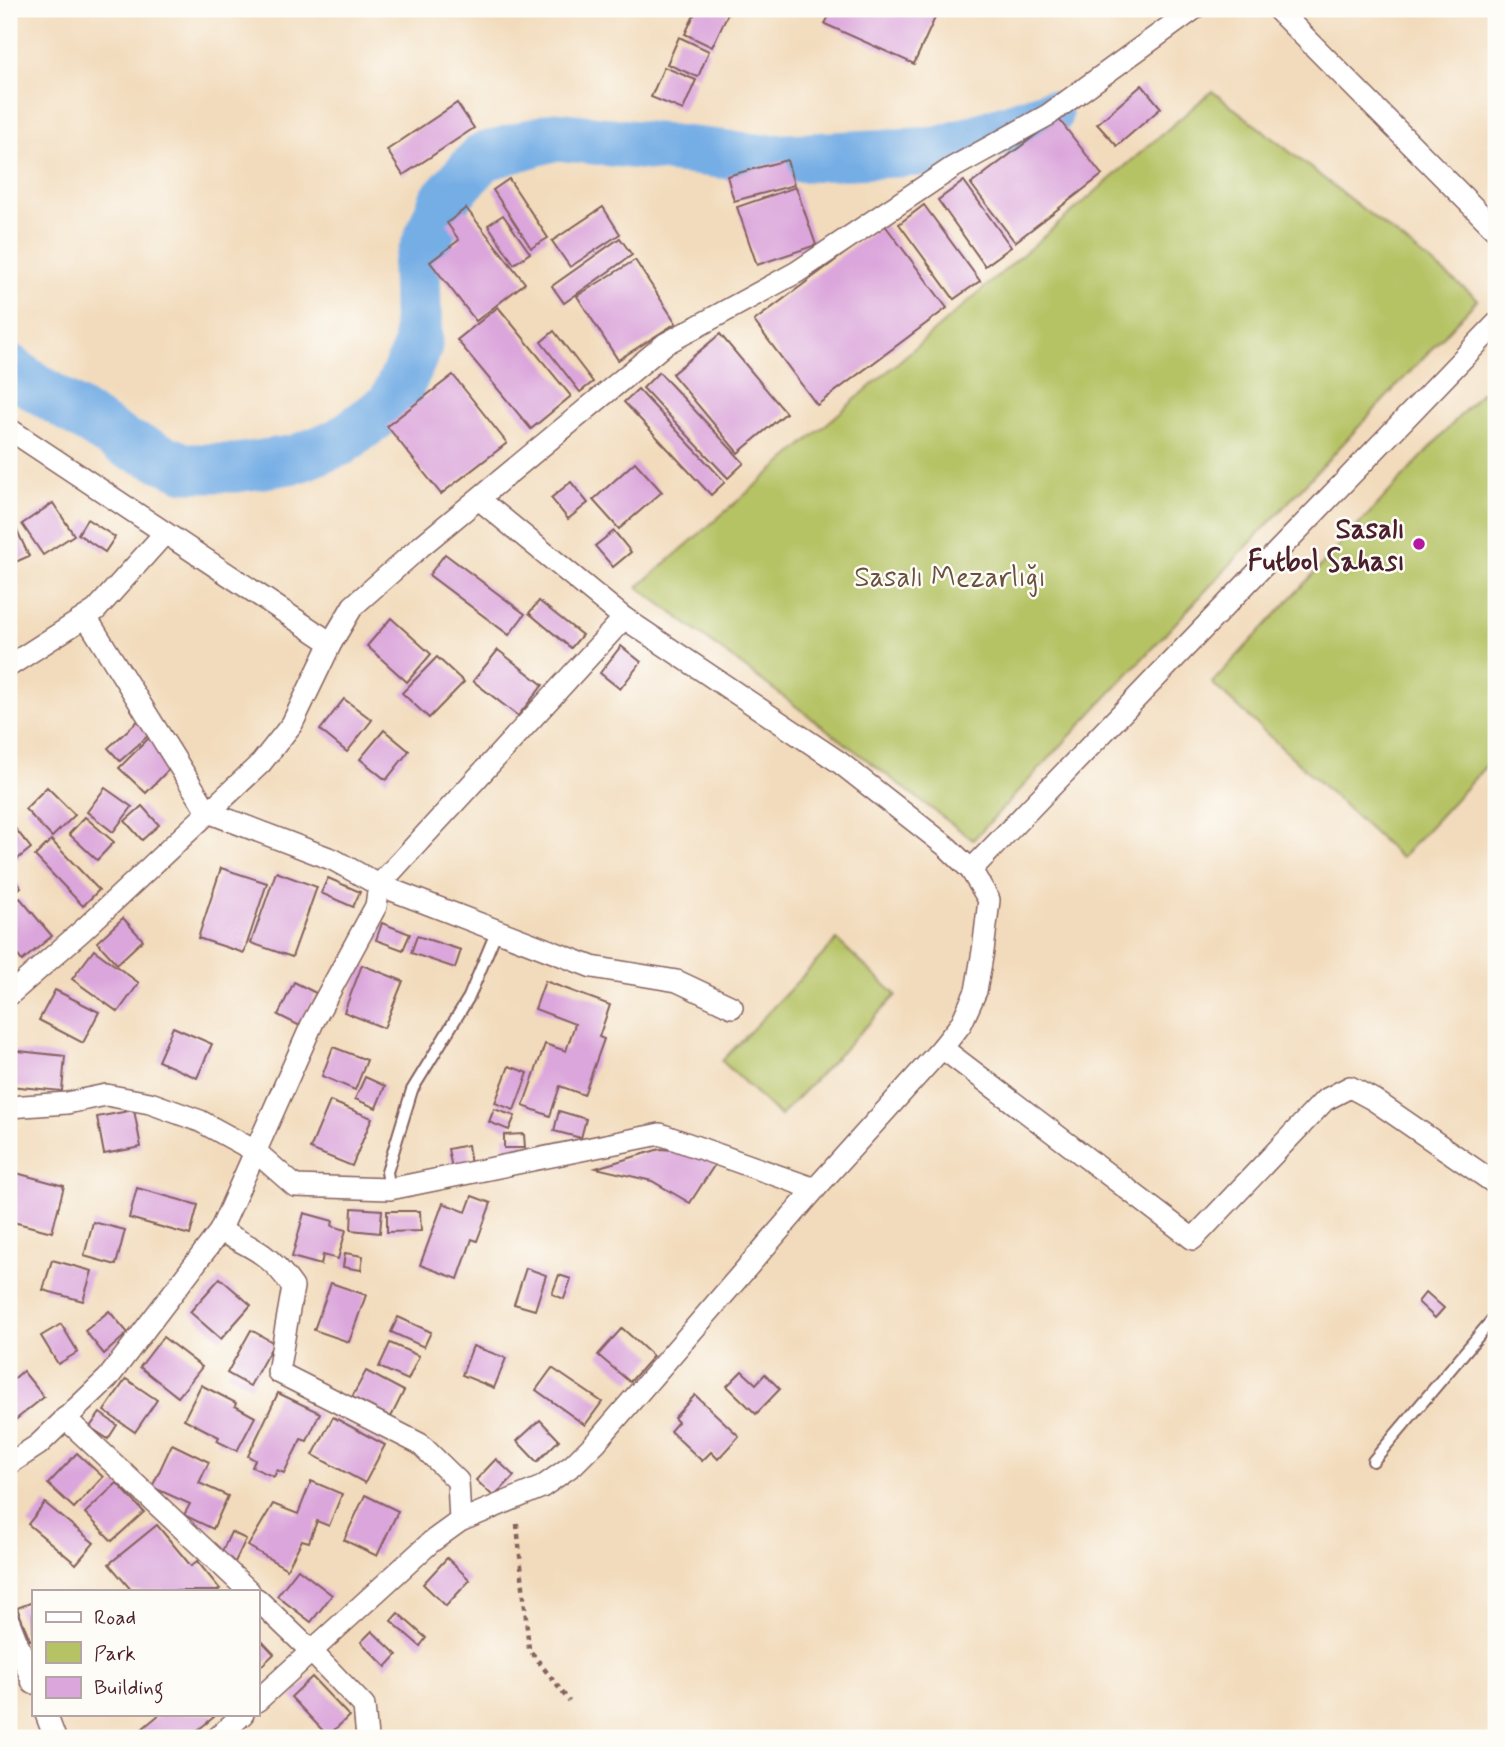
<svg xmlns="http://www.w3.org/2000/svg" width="1505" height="1747" font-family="Mynerve,sans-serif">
<rect width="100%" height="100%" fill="#fdfcf7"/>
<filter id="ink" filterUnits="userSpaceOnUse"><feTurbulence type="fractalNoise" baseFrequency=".0143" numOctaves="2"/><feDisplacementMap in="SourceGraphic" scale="14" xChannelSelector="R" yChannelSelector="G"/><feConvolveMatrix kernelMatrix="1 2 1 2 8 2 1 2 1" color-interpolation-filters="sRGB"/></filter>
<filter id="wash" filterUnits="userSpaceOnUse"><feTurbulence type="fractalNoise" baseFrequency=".00686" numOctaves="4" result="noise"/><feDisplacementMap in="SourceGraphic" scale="28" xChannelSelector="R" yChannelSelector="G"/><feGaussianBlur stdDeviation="1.57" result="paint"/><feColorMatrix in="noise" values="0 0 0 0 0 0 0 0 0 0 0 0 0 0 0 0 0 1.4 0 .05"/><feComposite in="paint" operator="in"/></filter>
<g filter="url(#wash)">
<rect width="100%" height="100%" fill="#f2dbbc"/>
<g fill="#b6c365" stroke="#807148" stroke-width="2">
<path d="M1212,91L1478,299L973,840L638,587Z"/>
<path d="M1482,392L1496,405V755L1401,858L1212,683Z"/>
<path d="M837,940L896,995L780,1116L722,1061Z"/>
</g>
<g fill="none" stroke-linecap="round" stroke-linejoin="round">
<path stroke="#75ade5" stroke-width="49" d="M9,368L26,381L125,443L186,468H236L296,459L340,442L392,404L418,346L416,269L443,201L483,157L556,136L766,159L939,151L1048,115"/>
</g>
<g id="blocks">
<g fill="#dba6db">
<path d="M697,9H730L712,47L685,34Z"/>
<path d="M832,9H939L914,64L825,24Z"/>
<path d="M679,37L709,51L698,77L667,64Z"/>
<path d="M664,67L696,80L683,110L651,97Z"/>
<path d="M1142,85L1161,108L1117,146L1097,124Z"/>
<path d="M457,103L474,128L403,175L387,150Z"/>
<path d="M1058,118L1102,175L1015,242L971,184Z"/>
<path d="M787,160L794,185L734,201L727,176Z"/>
<path d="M509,179L548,238L531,248L493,190Z"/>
<path d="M964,181L1011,247L985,266L938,200Z"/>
<path d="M796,187L816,245L757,265L737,207Z"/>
<path d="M924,205L980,281L954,299L899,224Z"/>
<path d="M603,207L620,234L570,267L552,241Z"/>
<path d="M466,208L525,283L476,321L430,262L459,240L447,223Z"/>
<path d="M503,215L530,253L514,264L488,225Z"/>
<path d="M884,224L947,308L817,405L754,321Z"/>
<path d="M620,238L632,255L564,303L552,286Z"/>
<path d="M635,260L676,323L618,360L577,296Z"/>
<path d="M498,307L571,396L531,429L457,340Z"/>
<path d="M554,331L593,382L580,392L541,342Z"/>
<path d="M720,334L786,413L738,453L672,374Z"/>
<path d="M659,372L744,463L728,478L643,388Z"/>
<path d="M453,375L507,443L441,494L387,426Z"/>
<path d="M638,389L725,482L711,495L624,402Z"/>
<path d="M635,462L662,492L619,529L593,500Z"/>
<path d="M571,482L588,503L568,519L551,498Z"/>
<path d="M53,503L74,535L43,555L22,524Z"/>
<path d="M87,519L115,537L105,552L78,534Z"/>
<path d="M15,526L29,556L9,565V530Z"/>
<path d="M614,531L631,552L613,567L595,546Z"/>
<path d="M445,554L525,614L509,635L429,575Z"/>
<path d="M539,601L582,635L571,648L529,613Z"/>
<path d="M391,618L431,654L407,682L367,646Z"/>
<path d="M621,646L641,662L620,689L600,673Z"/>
<path d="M498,650L543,685L518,716L473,681Z"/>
<path d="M437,657L464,682L429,718L402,693Z"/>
<path d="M344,699L372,720L347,752L320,730Z"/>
<path d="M139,720L151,733L120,761L108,748Z"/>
<path d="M384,730L409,751L386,780L360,759Z"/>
<path d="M149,738L175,763L146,793L119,768Z"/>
<path d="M47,787L75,815L52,837L25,809Z"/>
<path d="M105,788L132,807L113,832L87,812Z"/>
<path d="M142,806L159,825L142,840L125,821Z"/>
<path d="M85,817L114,842L97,860L69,834Z"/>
<path d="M14,827L31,848L9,866V831Z"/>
<path d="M51,840L99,890L83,906L35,856Z"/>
<path d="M221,868L267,883L244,953L198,938Z"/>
<path d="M9,871L21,887L9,897Z"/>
<path d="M276,872L317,887L292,957L251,943Z"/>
<path d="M328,878L360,892L353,907L321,893Z"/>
<path d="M20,898L52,936L22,961L9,945V907Z"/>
<path d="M123,918L143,940L117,964L97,942Z"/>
<path d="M382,923L410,934L403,950L376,940Z"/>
<path d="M417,936L461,950L455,968L411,953Z"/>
<path d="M94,950L139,983L118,1012L72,979Z"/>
<path d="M362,965L403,981L384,1028L344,1012Z"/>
<path d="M545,981L610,1005L599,1037L604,1039L584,1095L560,1086L550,1116L523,1106L545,1044L566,1051L575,1024L535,1009Z"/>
<path d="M294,982L316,993L300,1026L278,1015Z"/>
<path d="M55,990L99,1012L83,1043L39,1020Z"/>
<path d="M173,1027L212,1044L197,1078L158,1061Z"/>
<path d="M333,1047L367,1060L355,1090L322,1076Z"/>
<path d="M9,1050L65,1056L62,1091L9,1086Z"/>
<path d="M509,1066L528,1073L514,1110L495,1103Z"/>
<path d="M365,1077L385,1086L376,1108L355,1099Z"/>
<path d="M330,1101L372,1118L352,1166L310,1149Z"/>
<path d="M494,1109L515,1116L509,1130L489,1122Z"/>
<path d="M134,1110L141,1147L104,1154L97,1117Z"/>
<path d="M559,1111L586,1119L581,1138L554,1131Z"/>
<path d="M524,1134L525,1148H504V1135Z"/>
<path d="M468,1145L471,1165L452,1168L448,1149Z"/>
<path d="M660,1149L688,1151L717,1161L690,1203L652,1181L596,1168Z"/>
<path d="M9,1171L64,1186L52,1232L9,1221Z"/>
<path d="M137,1188L198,1205L190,1235L129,1218Z"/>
<path d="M472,1196L491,1203L477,1241L472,1239L458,1279L420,1265L443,1203L466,1212Z"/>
<path d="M352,1208L382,1210L380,1233L351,1230Z"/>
<path d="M387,1211H420L421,1231L387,1232Z"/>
<path d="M304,1213L333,1221L332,1226L346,1230L338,1259L323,1255L321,1265L292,1257Z"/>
<path d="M93,1222L125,1230L116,1265L84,1256Z"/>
<path d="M345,1253L363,1256L361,1270L343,1267Z"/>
<path d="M52,1260L92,1271L83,1301L43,1290Z"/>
<path d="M526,1268L546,1275L535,1310L514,1304Z"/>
<path d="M559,1275L571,1279L564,1299L552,1294Z"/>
<path d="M220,1278L251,1305L221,1339L190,1312Z"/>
<path d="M331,1283L366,1295L349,1342L314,1330Z"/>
<path d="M1426,1292L1444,1308L1435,1318L1418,1302Z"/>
<path d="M109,1311L128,1333L104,1354L85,1331Z"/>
<path d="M398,1317L431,1332L424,1347L391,1332Z"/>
<path d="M61,1324L78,1352L58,1364L41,1336Z"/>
<path d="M622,1328L653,1356L630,1382L598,1355Z"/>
<path d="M251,1330L274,1343L250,1386L227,1373Z"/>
<path d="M163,1337L202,1367L178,1397L140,1367Z"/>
<path d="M390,1343L419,1356L408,1380L379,1367Z"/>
<path d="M473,1346L506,1358L494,1388L462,1375Z"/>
<path d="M552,1368L602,1402L585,1425L536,1390Z"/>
<path d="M23,1371L44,1397L9,1425V1383Z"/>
<path d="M366,1371L404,1391L391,1417L352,1397Z"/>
<path d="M742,1371L756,1384L765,1374L780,1389L756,1414L727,1386Z"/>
<path d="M126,1379L157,1400L135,1432L104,1411Z"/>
<path d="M201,1385L236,1403L235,1406L255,1417L237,1451L217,1441L219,1437L184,1419Z"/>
<path d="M278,1393L320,1413L307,1441L301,1439L284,1473L277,1470L274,1477L252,1467L255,1460L248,1456Z"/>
<path d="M695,1395L739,1436L718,1459L711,1452L702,1461L670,1431L678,1422L674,1418Z"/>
<path d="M100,1413L117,1425L108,1439L90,1427Z"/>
<path d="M333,1417L385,1445L365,1483L313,1455Z"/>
<path d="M540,1420L559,1440L537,1462L517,1441Z"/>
<path d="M172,1444L209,1462L199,1483L228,1496L213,1529L184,1515L190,1504L152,1487Z"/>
<path d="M77,1453L103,1477L74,1508L48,1484Z"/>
<path d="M496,1459L514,1476L494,1497L476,1480Z"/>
<path d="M311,1481L342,1494L329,1526L317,1521L309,1542L302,1540L287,1569L248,1546L273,1504L298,1514Z"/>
<path d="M117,1483L144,1512L112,1541L85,1513Z"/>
<path d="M365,1495L398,1511L377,1556L344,1540Z"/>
<path d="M45,1503L94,1543L76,1564L28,1524Z"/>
<path d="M157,1525L191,1566L197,1561L220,1589L217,1591H164L162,1589L160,1591H132L109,1564Z"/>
<path d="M231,1532L246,1539L235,1562L220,1556Z"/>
<path d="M447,1558L470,1580L446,1606L423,1584Z"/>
<path d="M298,1569L332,1595L311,1622L277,1596Z"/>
<path d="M33,1602V1639L30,1640L17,1608Z"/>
<path d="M398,1613L426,1638L420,1646L391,1621Z"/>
<path d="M372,1631L397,1655L386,1667L361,1642Z"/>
<path d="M257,1636L274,1654L257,1670Z"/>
<path d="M312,1677L349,1716L328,1736L291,1697Z"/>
<path d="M160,1714H211L214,1717L188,1738H131Z"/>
</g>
</g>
</g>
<g filter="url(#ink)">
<use href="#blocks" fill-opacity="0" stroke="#85615e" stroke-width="2"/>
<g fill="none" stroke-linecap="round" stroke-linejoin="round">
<g stroke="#85615e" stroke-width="14">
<g id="lane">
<path d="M390,1189L387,1172L412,1090L469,997L497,930"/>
<path d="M1373,1461L1496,1315"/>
</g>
</g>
<g stroke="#85615e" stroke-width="24">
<g id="street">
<path d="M1277,9L1496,230"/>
<path d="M9,429L331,643"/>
<path d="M624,618L379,885L592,967L677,981L732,1007"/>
<path d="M9,666L96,610L165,533"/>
<path d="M971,870L1496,324"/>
<path d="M9,995L83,930L261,763L292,724L331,643L353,606L420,547L665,344L797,272L952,168L1048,115L1194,9"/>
<path d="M942,1048L1193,1239L1325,1100L1350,1087L1374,1100L1496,1184"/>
<path d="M9,1107L67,1103L106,1095L150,1103L200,1121L255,1151L295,1186L390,1189L660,1134L815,1189"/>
<path d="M220,1231C254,1248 271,1255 293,1287L278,1372L420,1444L458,1481L460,1521"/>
<path d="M65,1418L249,1591"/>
<path d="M9,1464L38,1445L108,1378L220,1231L313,1022L376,906L379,885L334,860L208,812L86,617"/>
<path d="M257,1599L311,1651L364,1706L367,1738"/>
<path d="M9,1622L33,1683"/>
<path d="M257,1701L431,1542L460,1521L542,1487L573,1465L597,1441L815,1189L942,1048L961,1024L976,991L983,951L989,900L971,870L946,846L839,762L624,618L480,500"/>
<path d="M46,1714L55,1738"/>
<path d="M217,1738L243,1714"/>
</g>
</g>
<path stroke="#85615e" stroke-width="4.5" stroke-dasharray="5 5" stroke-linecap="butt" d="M517,1524L529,1649L569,1701"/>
<use href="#lane" stroke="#fff" stroke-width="10"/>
<use href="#street" stroke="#fff" stroke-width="21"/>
</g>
</g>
<circle fill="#b5179e" stroke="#fdfcf7" stroke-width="2.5" cx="1419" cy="544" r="7"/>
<g text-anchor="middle" stroke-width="5" stroke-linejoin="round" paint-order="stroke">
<g font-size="28" font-weight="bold" fill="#4a1f2b" stroke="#fdfcf7" text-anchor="end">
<text x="1405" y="538">Sasalı<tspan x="1405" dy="32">Futbol Sahası</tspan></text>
</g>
<g font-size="28" fill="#6a503c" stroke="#fdfcf7">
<text x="950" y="586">Sasalı Mezarlığı</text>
</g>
</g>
<rect width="1505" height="1747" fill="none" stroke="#fdfcf7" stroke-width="35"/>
<rect x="32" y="1590" width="228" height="126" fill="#fdfcf7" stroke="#b5a4a5" stroke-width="2"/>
<rect x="46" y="1612" width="35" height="10" fill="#ffffff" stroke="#b5a4a5" stroke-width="2"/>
<text x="94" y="1624" font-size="21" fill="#4a1f2b">Road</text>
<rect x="46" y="1642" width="35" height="21" fill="#b6c365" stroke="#b5a4a5" stroke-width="2"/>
<text x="94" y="1660" font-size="21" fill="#4a1f2b">Park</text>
<rect x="46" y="1677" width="35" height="21" fill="#dba6db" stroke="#b5a4a5" stroke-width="2"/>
<text x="94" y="1694" font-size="21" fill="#4a1f2b">Building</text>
</svg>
